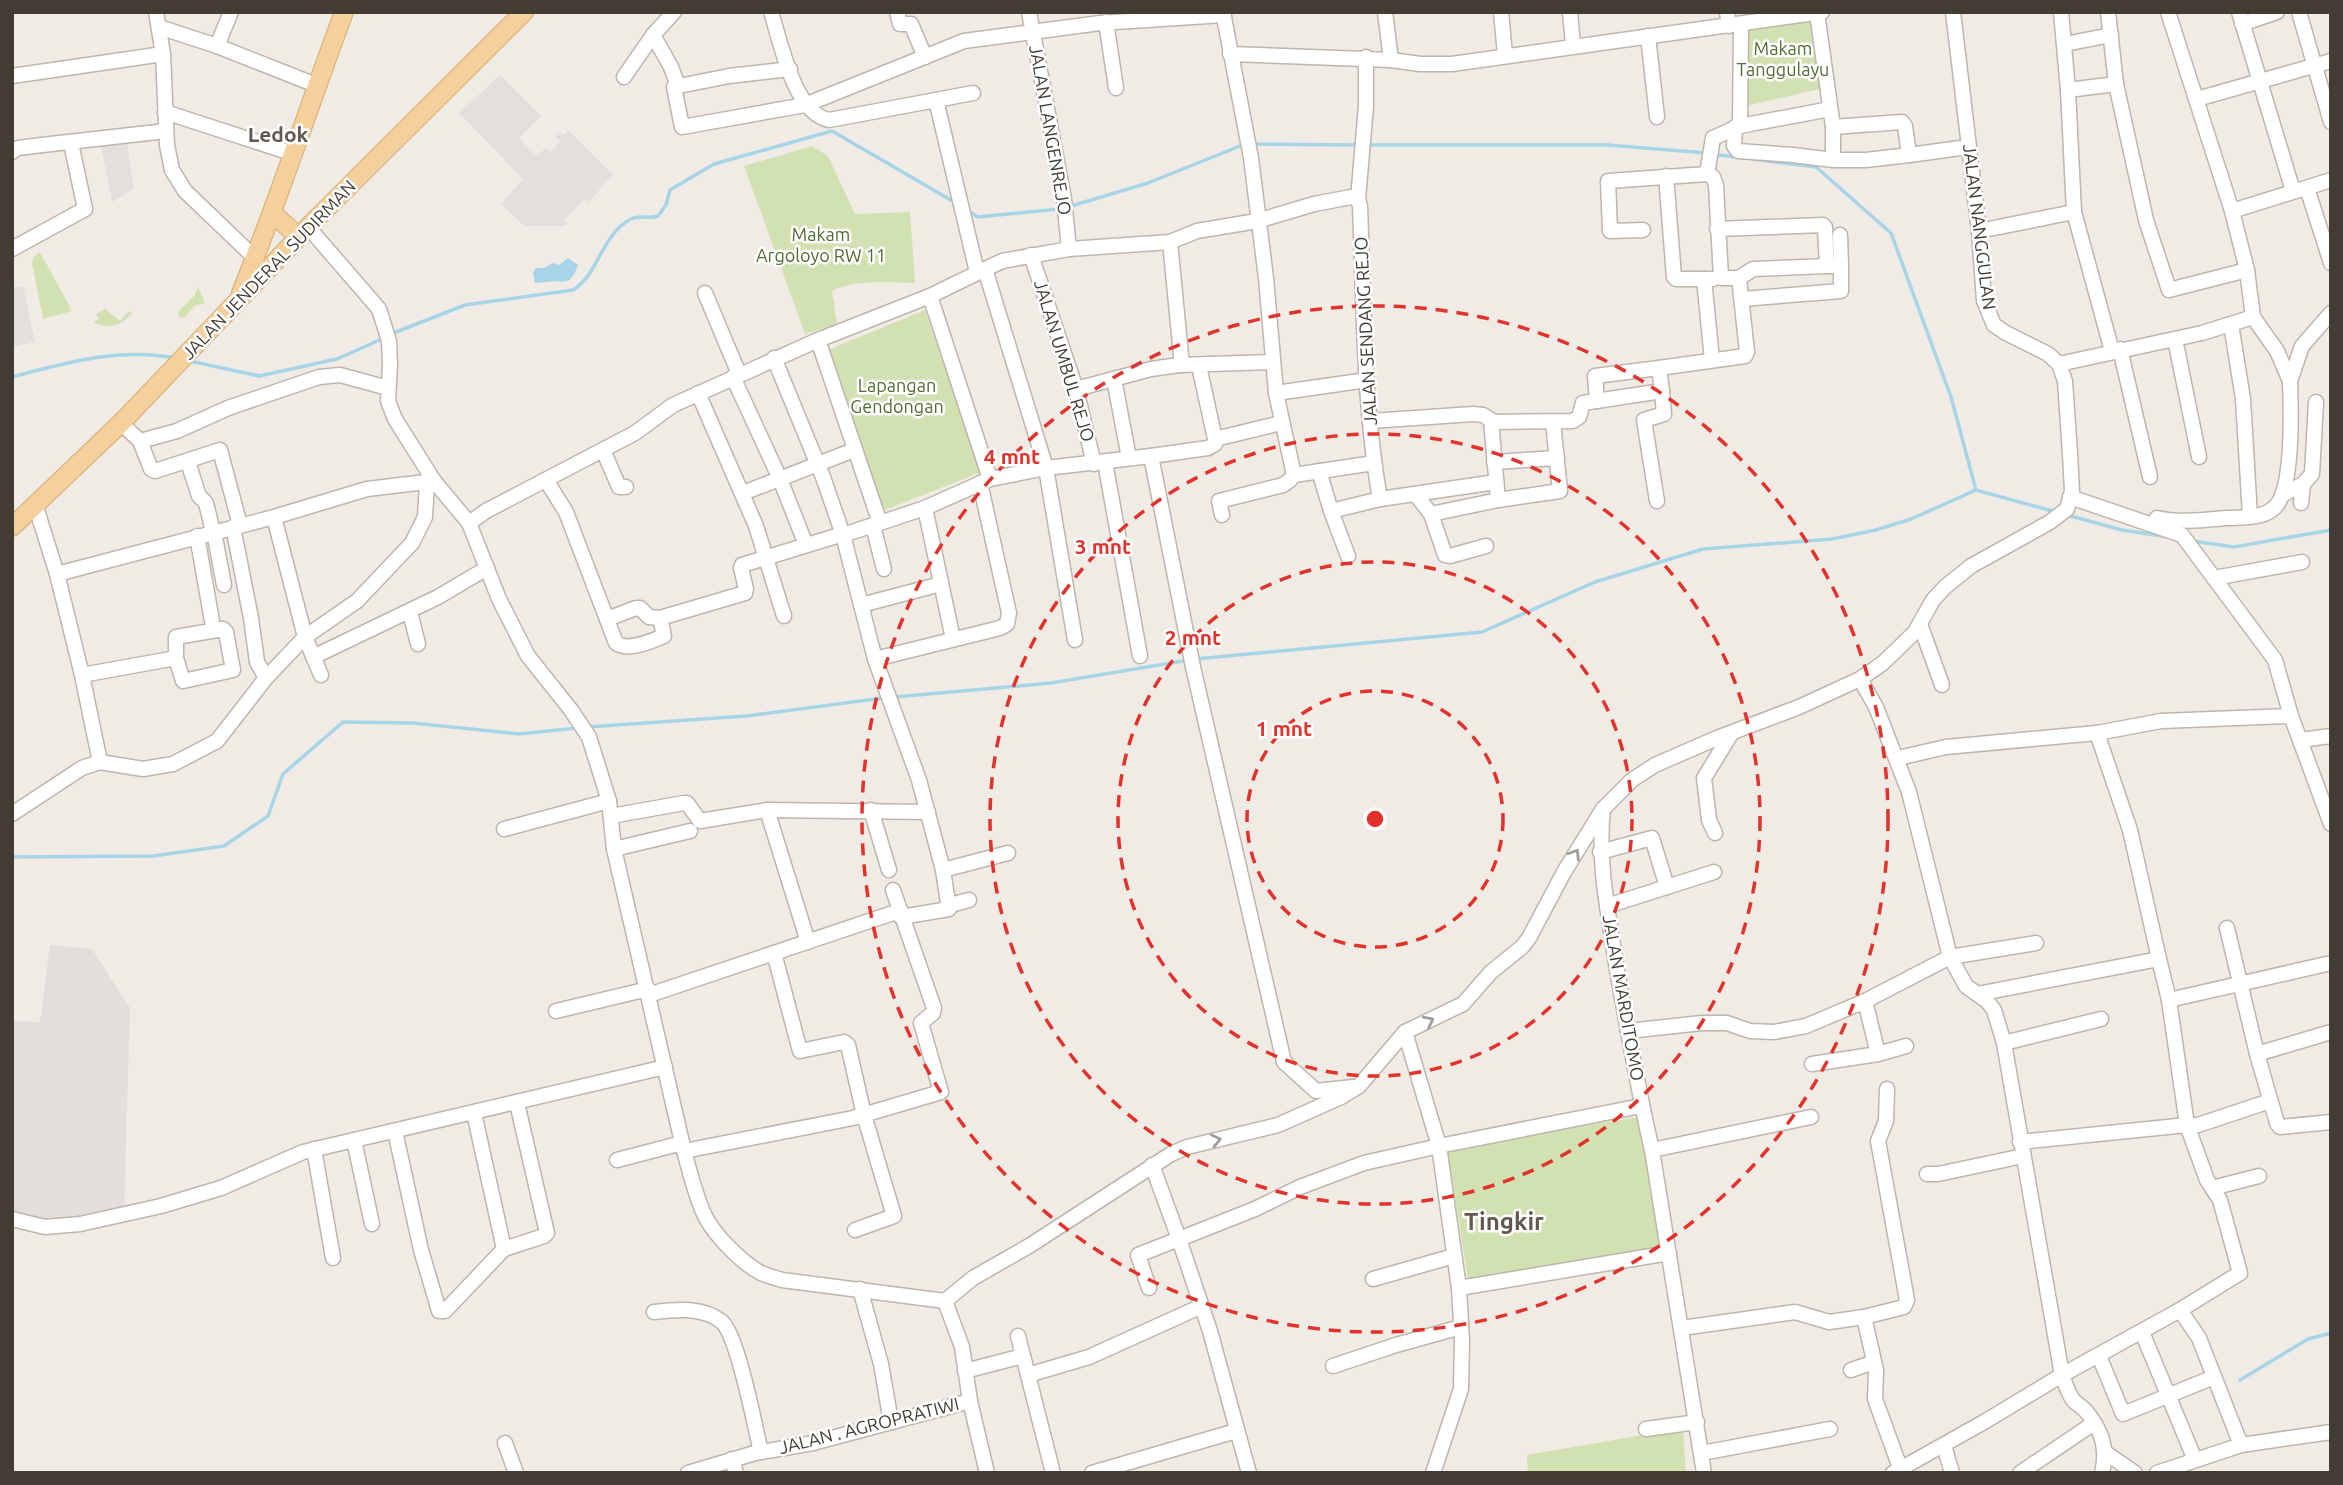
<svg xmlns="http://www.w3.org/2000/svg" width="2343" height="1485" font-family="Ubuntu,sans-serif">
<rect width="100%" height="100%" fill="#f0ece5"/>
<path fill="#e3deda" d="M50,945L92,949L130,1008L124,1214L55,1228L12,1222V1021L40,1022Z"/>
<g fill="#d1e1b2">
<path d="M1814,17L1824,88L1745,106L1746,27Z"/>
<path d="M812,146L828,156L855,214L910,212L915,283C887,283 857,279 832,291L837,324L805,334L744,166Z"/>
<path d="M40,252L72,311L43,319L32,263L33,258Z"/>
<path d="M198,286L205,304L195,305L184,318L179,317L178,312L195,295Z"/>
<path d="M105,309L120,321L129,311L132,313C122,326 107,330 93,322L99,319L96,314Z"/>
<path d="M925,310L981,472L880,512L823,352Z"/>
<path d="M1640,1117L1661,1251L1468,1280L1447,1146Z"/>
<path d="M1683,1428L1686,1473H1528L1527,1455Z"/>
</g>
<g fill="#e2dfdd">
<path d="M500,75L541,116L519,138L537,156L546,148L550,152L560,141L555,136L560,132L564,135L568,130L613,175L590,200L587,202L584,199L564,220L567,224L565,226H524L501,204L523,179L459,113Z"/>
<path d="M126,137L134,189L112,202L100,140Z"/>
<path d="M23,286L35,342L12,347V288Z"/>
</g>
<path fill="#a7d4e7" d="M568,258L578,265C569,289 564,279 547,282C543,282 539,283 535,283L533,273L536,268H544L552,263L559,265Z"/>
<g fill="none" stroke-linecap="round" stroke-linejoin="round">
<g stroke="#a7d4e7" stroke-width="3.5">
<path d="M1252,144L1360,145"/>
<path d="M1368,145H1608L1706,153"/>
<path d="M1718,155L1737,157"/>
<path d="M1752,159L1816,167L1891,233L1951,397L1976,490"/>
<path d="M1068,207L1148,183L1245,144"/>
<path d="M968,211L978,217L1060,209"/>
<path d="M391,334L465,305L573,290C599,274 601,235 631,219C638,215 649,219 658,216L666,205L670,190L714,164L832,131L956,203"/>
<path d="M190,361L259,376L337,359L384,338"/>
<path d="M12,377C65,363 121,347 175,358"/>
<path d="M2067,515L2122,530L2168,537"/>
<path d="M2193,541L2234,547L2331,530"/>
<path d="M1196,659L1482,632L1595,582L1703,549L1832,539L1876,530L1911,519L1976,490L2056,512"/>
<path d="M895,697L1051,683L1189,660"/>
<path d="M588,727L746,716L883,698"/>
<path d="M12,857L153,856L224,846L268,816L283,774L343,722L413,723L519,734L577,728"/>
<path d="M2240,1380L2308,1339L2331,1333"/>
</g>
<g stroke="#beb5ac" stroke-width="17">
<g id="minor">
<path d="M156,12L163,54L167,145L172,170L185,191L255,258"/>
<path d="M771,12C781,43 794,113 829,120L936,100L977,272"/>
<path d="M897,12L900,24H911L925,57"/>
<path d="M1029,12L1064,199L1069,249"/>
<path d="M1223,12L1251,158L1266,278L1276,393L1294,475L1374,463"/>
<path d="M1501,12L1505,55"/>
<path d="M1570,12L1573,45"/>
<path d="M1727,12L1729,26"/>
<path d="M2061,12L2068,90L2074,212L2112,351"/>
<path d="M2108,12L2116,84"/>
<path d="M2168,12L2232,211L2247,270L2253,317L2277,351L2290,381L2302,346L2331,313"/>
<path d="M2239,12L2293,191"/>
<path d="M2299,12L2331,122"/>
<path d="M1817,13L1833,127L1902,122L1905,126L1909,155L1968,147"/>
<path d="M1106,22L1116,88"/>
<path d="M2242,24L2277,12"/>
<path d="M159,27L217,46L316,85"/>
<path d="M653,35L671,67L678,86"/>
<path d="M1648,36L1657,117"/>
<path d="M2065,44L2111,35"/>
<path d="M217,46L231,12"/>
<path d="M1230,54L1391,60L1385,12"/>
<path d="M1366,57V106L1358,199L1360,206C1364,303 1363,403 1380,499"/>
<path d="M1391,60L1420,64H1452L1822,12"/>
<path d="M790,69L729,76L674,87L682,127L805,105L964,41L1100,23L1224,15"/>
<path d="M12,76L163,54"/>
<path d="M624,77L653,35L674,12"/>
<path d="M2068,90L2116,84L2146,220L2169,290L2247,270"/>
<path d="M2197,99L2331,61"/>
<path d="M936,100L973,93"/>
<path d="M165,112L294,154"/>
<path d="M1740,126L1830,109"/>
<path d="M1735,127L1734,146L1738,151L1793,155L1833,160V127"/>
<path d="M12,152L18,148L42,145L166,131"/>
<path d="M1833,160H1866L1909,155"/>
<path d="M1707,174L1713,138L1740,126L1741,24"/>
<path d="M1666,176L1674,277L1676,279H1704"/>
<path d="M2307,188L2331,263"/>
<path d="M2232,211L2331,180"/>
<path d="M308,227L379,309L389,341L390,364L388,401L395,419L434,481L469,523L499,599L528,656L571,710L589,737L609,801L614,849L684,1151C690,1172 695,1194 704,1214C713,1234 742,1263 761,1273C768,1276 776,1278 782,1280L945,1301L973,1278L1029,1246L1171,1154L1187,1147L1278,1125L1341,1097L1359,1086L1405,1032L1463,1004L1491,972L1522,947L1529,938L1564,872L1603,809"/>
<path d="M1643,230L1610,231L1608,181L1707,174L1713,177L1716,185L1721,278H1739L1753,269L1827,266L1825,227L1823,225L1717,229"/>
<path d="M1979,231L2074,212"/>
<path d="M1840,235L1841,266"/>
<path d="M1170,242L1182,365"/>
<path d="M12,249L85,209L71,143"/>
<path d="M1031,255L1076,389L1094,464"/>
<path d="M985,269L1046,468L1075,640"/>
<path d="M705,293L739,374"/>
<path d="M930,296L990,479"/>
<path d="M1742,299L1841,291V266H1827"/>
<path d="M2231,324L2243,399L2250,516"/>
<path d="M2175,339L2199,457"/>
<path d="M818,340L880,523"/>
<path d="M2120,349L2150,477"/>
<path d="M774,358L823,477L843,535L875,659L919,780L943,870L949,909L901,917"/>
<path d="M1712,360L1704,279H1713"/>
<path d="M2059,364L2202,333L2253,317"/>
<path d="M1199,366L1215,439L1281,423"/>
<path d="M733,377L780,479L806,545"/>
<path d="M1114,379L1129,458"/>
<path d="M1076,389L1151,369L1179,365L1273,362"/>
<path d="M698,393L756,526L784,616"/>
<path d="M1276,393L1367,380"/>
<path d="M1597,401L1595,376L1659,368"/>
<path d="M1371,421L1473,414L1483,415L1491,420L1498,500L1431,514"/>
<path d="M1492,422L1573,421L1579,417L1583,403L1662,391L1659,368L1745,356L1747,352L1739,278"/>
<path d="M121,423L140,441L177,431L228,408L319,377L340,375L388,388"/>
<path d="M140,441L151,469L155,471L220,450L240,525"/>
<path d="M603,450L619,487H626"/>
<path d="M1151,456L1208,448L1215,444V439"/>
<path d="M188,462L199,496L206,503L213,532"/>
<path d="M1105,462L1140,656"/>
<path d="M1494,462L1557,458"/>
<path d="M1319,471L1331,511L1348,556"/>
<path d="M546,480L566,512L616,643C628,652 651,641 664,636L660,618"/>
<path d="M743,493L854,450"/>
<path d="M1416,495L1431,514L1445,555L1450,556L1486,546"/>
<path d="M2282,495L2303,484L2312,474L2316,402"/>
<path d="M2070,497L2182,535L2275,660L2291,716L2331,824"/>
<path d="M1498,500L1560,491L1553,422"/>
<path d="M1657,501L1644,420L1664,414L1662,391"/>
<path d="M2301,503L2303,484"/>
<path d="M35,504L57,574L274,517L367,489L434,481"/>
<path d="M925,508L953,639"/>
<path d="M1331,511L1380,499L1496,482"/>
<path d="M1222,515L1219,501L1283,485L1290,480L1294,475"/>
<path d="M274,517L305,637L321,675"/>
<path d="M2157,518C2180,523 2203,520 2227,518C2242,517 2262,519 2274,508C2294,492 2291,407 2290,381"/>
<path d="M469,523L486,511L635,433L673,405L818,340L930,296L1002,261L1069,249L1170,242L1197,231L1257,221L1314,204L1351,197L1358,199"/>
<path d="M873,526L884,569"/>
<path d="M233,527L251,618L257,662L266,678"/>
<path d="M214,532L224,585"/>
<path d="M843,535L925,508L990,479L1046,468L1151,456L1193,667L1284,1062L1316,1091L1353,1087"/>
<path d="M197,536L212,621"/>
<path d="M57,574L82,675L100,762"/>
<path d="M2214,578L2302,562"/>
<path d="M861,605L941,584"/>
<path d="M410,612L418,644"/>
<path d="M607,619L636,608H640L649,617L660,618L745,593L746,589L741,568L742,565L843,534"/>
<path d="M1920,624L1942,685"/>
<path d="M223,629L226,632L233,670L183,681L176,658V637Z"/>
<path d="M313,657L438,597L487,568"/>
<path d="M875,659L1000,628L1007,624L1009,613L980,483"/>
<path d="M82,675L176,658"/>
<path d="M1860,679L1876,707L1909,792L1950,957L1966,986L1987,1001L1994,1010L2004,1043L2062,1375C2065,1383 2068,1393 2073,1400C2077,1404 2082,1407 2086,1411C2102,1431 2108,1448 2102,1473"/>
<path d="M2097,733L2130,830L2159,959"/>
<path d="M2300,740L2331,736"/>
<path d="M1898,758L1946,747L2097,733L2161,721L2291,716"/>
<path d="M871,810L889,870"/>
<path d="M12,814L82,768L100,762L143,769L173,764L217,741L266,678L305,637L357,601L412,543L425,517L427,482"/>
<path d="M611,816L684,803H687L700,821L767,810"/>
<path d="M504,829L609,801"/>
<path d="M1715,833L1709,820L1704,778L1731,734"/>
<path d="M614,849L690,831"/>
<path d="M1600,852L1652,838L1667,887"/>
<path d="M943,870L1008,853"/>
<path d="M950,905L969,900"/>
<path d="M1607,906L1714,872"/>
<path d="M2227,928L2257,1054L2277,1123L2280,1127L2331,1122"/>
<path d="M808,942L767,810L928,812"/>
<path d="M774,953L800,1051L844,1042L848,1045L864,1115L894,1216L855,1230"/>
<path d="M1977,994L2159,959L2169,1000L2331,963"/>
<path d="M649,995L899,911"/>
<path d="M1865,1001L1878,1054L1906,1046"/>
<path d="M556,1011L648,989"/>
<path d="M1628,1031L1702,1023H1727L1750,1031L1774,1032L1806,1026L1865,1001L1950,957L2036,943"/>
<path d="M1405,1032L1439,1146L1459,1288L1462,1340L1461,1389L1433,1473"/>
<path d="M2004,1043L2101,1019"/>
<path d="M2257,1054L2331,1032"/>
<path d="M1812,1064L1878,1054"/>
<path d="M474,1113L504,1249L544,1236L547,1233L517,1103"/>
<path d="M395,1131L421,1250L439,1311H445L504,1249"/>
<path d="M354,1140L372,1224"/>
<path d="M2020,1142L2187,1125L2169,1000"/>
<path d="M314,1149L333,1258"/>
<path d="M1652,1150L1811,1117"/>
<path d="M684,1151L853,1118L941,1092L921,1023L933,1013L934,1008L893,890"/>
<path d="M617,1160L682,1143"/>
<path d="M1927,1174H1938L2023,1156"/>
<path d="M2212,1188L2259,1176"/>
<path d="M12,1219L45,1227L80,1224L161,1206L221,1188L303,1152L665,1067"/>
<path d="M1373,1279L1454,1256"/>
<path d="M1149,1288L1138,1255L1179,1239L1152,1165"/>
<path d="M1459,1288L1669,1253"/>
<path d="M860,1289L881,1364L891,1422"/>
<path d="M945,1301L962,1347L970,1401L987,1473"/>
<path d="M2180,1310L2240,1273L2220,1200L2207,1180L2187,1125H2198L2270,1101"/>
<path d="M654,1312C677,1309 704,1307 722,1322C738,1336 755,1427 761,1452"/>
<path d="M1864,1317L1876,1370L1875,1399L1902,1473"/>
<path d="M1682,1328L1795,1312L1829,1322L1864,1317L1904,1307L1907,1300L1878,1141L1886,1121L1887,1089"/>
<path d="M2142,1332L2195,1460"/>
<path d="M1018,1336L1053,1473"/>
<path d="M2099,1356L2123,1414L2214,1377"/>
<path d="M1333,1366L1396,1345L1461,1327"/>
<path d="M1851,1370L1874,1362"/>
<path d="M965,1371L1023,1356"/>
<path d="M1028,1375L1089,1357L1202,1306"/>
<path d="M1646,1429L1697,1422"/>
<path d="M505,1443L516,1473"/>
<path d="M1944,1445L1952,1473"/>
<path d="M1702,1453L1830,1429"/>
<path d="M2106,1453L2135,1473"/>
<path d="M732,1459L736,1473"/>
<path d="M688,1473L755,1453L813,1443L970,1401"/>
<path d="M1092,1473L1236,1431"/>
<path d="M1249,1473L1210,1331L1179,1239L1255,1209L1300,1187L1364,1163L1439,1146L1641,1106"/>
<path d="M1704,1473L1652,1150C1638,1091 1628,1030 1617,970C1609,916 1597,863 1603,809L1632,780L1655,765L1717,738L1799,707L1860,679L1883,663L1915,632L1933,600L1945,587L1971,566L2050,522L2067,509L2072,491L2070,454L2065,381L2059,364L2048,354L2006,333L1994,325L1984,301L1979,231L1953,12"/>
<path d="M1893,1473L1984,1422L2062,1375L2180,1310L2199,1338L2241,1445"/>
<path d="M2020,1473L2094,1423"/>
<path d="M2157,1473L2241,1445L2331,1432"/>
</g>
</g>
<g stroke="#d5ab6e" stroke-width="20">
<g id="major">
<path d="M272,213L299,237"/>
<path d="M241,293C278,201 309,106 344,12"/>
<path d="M12,527L121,423L312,223L524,12"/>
</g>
</g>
<use href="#minor" stroke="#fff" stroke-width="14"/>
<use href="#major" stroke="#f3d09c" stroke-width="18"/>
</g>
<defs><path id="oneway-chevron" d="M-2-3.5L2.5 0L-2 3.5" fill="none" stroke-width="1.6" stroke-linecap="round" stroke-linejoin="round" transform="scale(1.75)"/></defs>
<g stroke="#a09e9a">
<use href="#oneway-chevron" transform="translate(1575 854) rotate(-58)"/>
<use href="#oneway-chevron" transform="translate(1429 1021) rotate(-26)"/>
<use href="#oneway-chevron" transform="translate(1216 1140) rotate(-13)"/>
</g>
<g fill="none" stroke="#e2322b" stroke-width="3.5" stroke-dasharray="12 9">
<circle cx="1375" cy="819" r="128"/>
<circle cx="1375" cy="819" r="257"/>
<circle cx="1375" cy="819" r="385"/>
<circle cx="1375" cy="819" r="513"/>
</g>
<g text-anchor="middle" stroke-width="5" stroke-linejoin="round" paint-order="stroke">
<g font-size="18" fill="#4e6d30" stroke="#fff">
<text x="1783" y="55">Makam<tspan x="1783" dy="21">Tanggulayu</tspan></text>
<text x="821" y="241">Makam<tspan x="821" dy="21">Argoloyo RW 11</tspan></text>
<text x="897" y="392">Lapangan<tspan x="897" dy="21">Gendongan</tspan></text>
</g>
<g font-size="18" fill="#423c35" stroke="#fff">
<text transform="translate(1050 130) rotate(80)" y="6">JALAN LANGENREJO</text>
<text transform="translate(1979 227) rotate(83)" y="6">JALAN NANGGULAN</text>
<text transform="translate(269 270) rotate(-46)" y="6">JALAN JENDERAL SUDIRMAN</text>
<text transform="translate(1366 331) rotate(-93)" y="6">JALAN SENDANG REJO</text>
<text transform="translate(1064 361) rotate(73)" y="6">JALAN UMBUL REJO</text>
<text transform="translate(1623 998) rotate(80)" y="6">JALAN MARDITOMO</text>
<text transform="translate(869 1426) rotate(-14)" y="6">JALAN . AGROPRATIWI</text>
</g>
<g font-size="21" font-weight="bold" fill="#64584e" stroke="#fff">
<text x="278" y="142">Ledok</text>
</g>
<g font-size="24" font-weight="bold" fill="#64584e" stroke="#fff">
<text x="1504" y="1230">Tingkir</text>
</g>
</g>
<circle cx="1375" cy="819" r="10" fill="#e2322b" stroke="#fff" stroke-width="3.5"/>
<g font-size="21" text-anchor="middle" font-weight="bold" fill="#e2322b" stroke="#fff" stroke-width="5" stroke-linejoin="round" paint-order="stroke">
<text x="1012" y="464">4 mnt</text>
<text x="1103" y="554">3 mnt</text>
<text x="1193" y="645">2 mnt</text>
<text x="1284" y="736">1 mnt</text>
</g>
<rect width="2343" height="1485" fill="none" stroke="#423c35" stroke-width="28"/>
</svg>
